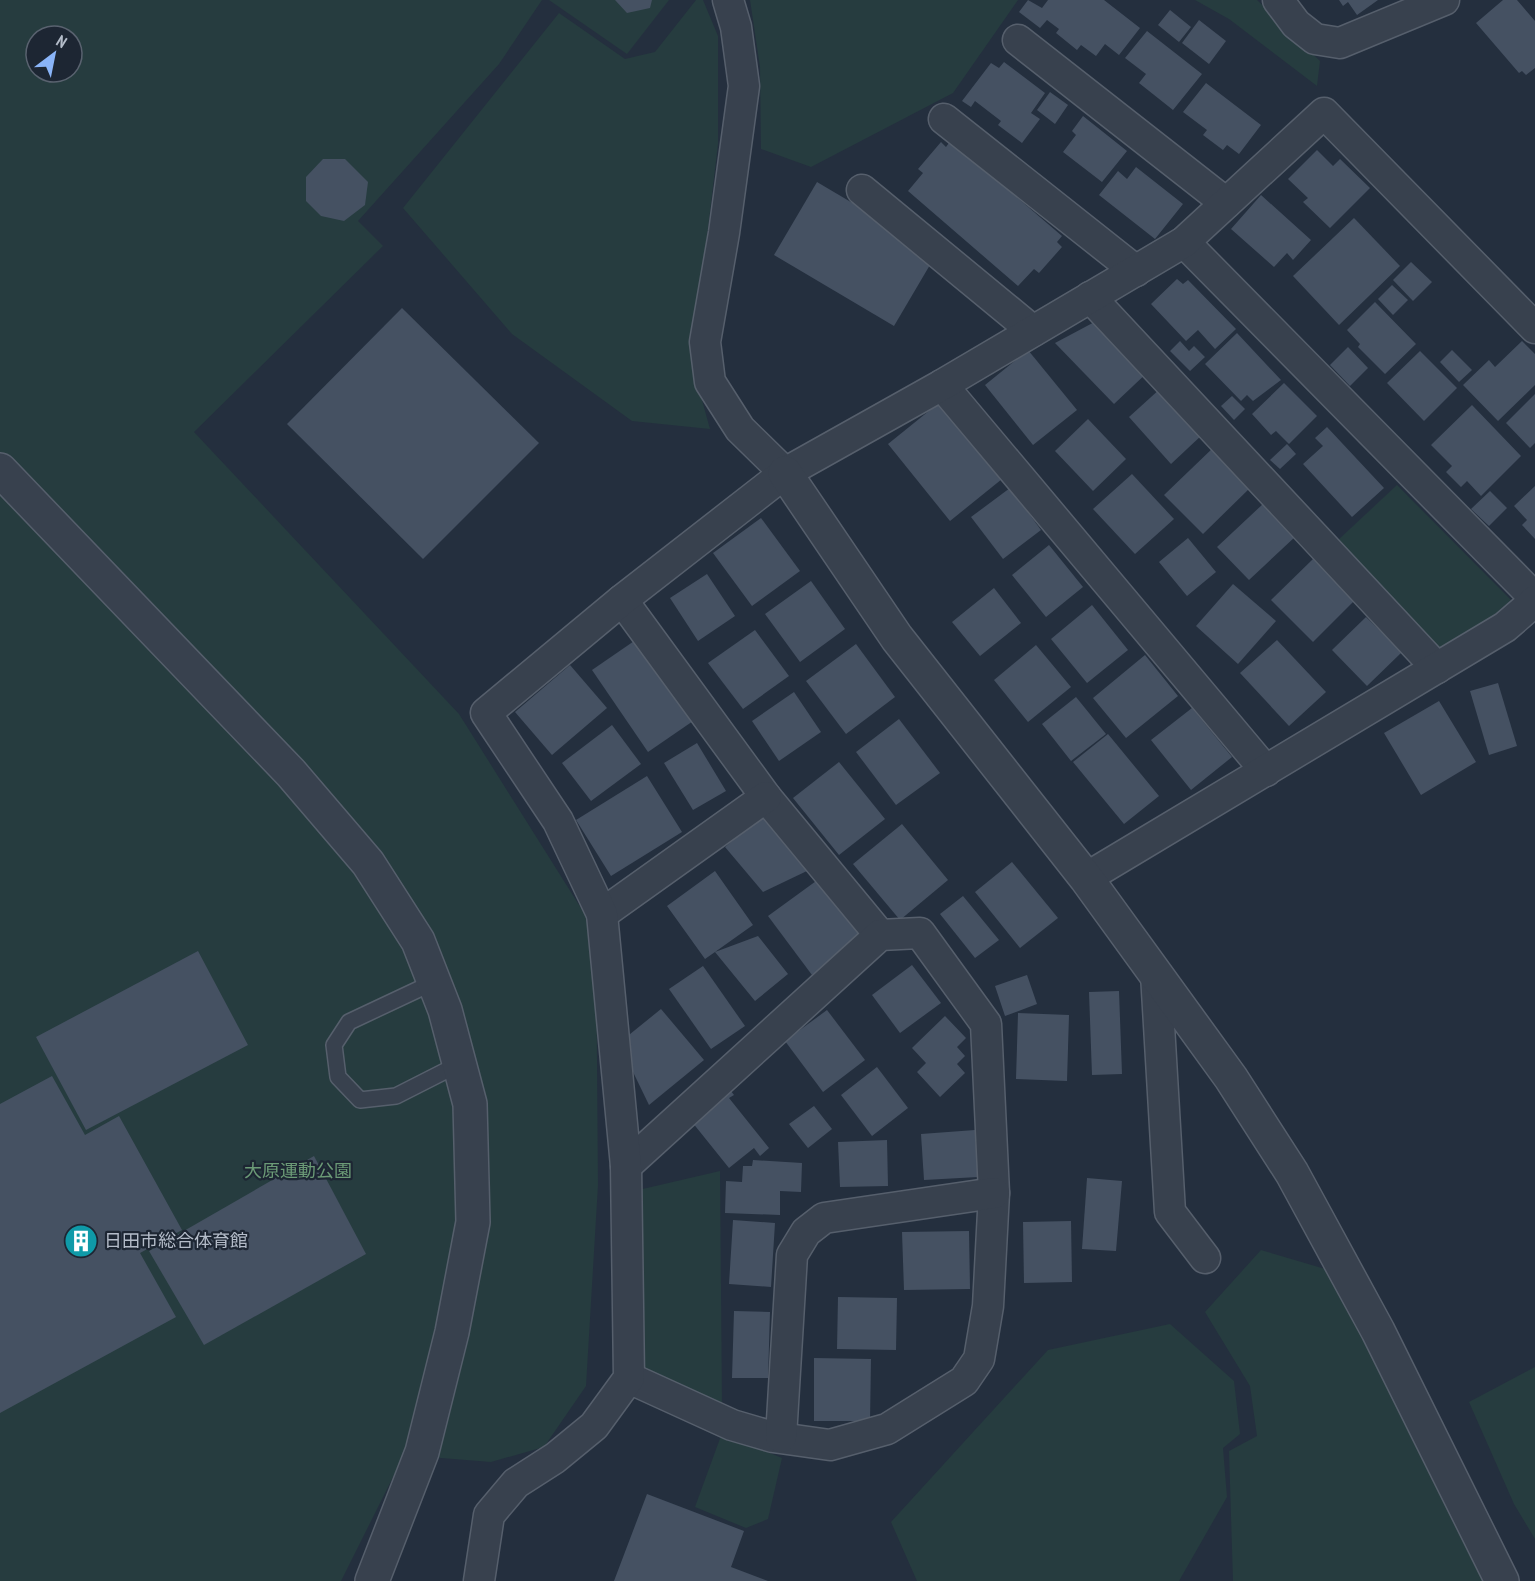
<svg xmlns="http://www.w3.org/2000/svg" width="1535" height="1581" font-family="'PT Sans Narrow','Noto Sans JP',sans-serif">
<rect width="100%" height="100%" fill="#242f3e"/>
<g fill="#263c3f" fill-rule="evenodd">
<path d="M0,0H542L499,64L358,221L383,246L194,432L459,714L596,932L598,1185L586,1386L544,1447L491,1462L404,1455L341,1581H0ZM36,36H72V72H36Z"/>
<path d="M549,0H669L627,54Z"/>
<path d="M696,0H703L718,36V144L692,364L710,429L632,421L512,334L403,208L559,13L625,59L655,52Z"/>
<path d="M750,0H1018L953,93L811,167L761,149L760,67Z"/>
<path d="M1195,0H1257L1320,61L1317,86L1229,19Z"/>
<path d="M1397,485L1511,600L1467,639L1439,650L1336,542Z"/>
<path d="M720,1171L722,1403L636,1365L634,1191Z"/>
<path d="M1261,1250L1332,1271L1492,1581H1233L1229,1451L1257,1436L1250,1386L1205,1312Z"/>
<path d="M1170,1324L1234,1381L1240,1434L1223,1448L1227,1497L1179,1581H917L891,1522L1048,1350Z"/>
<path d="M1535,1367V1539L1514,1504L1469,1402Z"/>
<path d="M722,1433L782,1458L768,1519L746,1528L695,1507Z"/>
</g>
<g fill="#455162">
<path d="M615,0H652L650,8L627,13Z"/>
<path d="M1028,0L1042,8L1048,0H1104L1140,28L1119,55L1105,44L1096,56L1081,45L1077,50L1056,33L1059,29L1047,20L1040,28L1019,12Z"/>
<path d="M1339,0H1378L1357,15L1348,2L1343,6Z"/>
<path d="M1503,0H1517L1535,21V68L1526,75L1522,71L1519,73L1476,23Z"/>
<path d="M1170,10L1191,27L1179,42L1158,25Z"/>
<path d="M1199,20L1226,41L1209,64L1182,43Z"/>
<path d="M1147,31L1202,74L1173,110L1139,83L1146,74L1125,58Z"/>
<path d="M1004,62L1045,93L1031,113L1040,119L1022,143L998,125L1001,121L975,101L971,107L962,101L991,63L999,68Z"/>
<path d="M1206,83L1261,125L1239,154L1227,145L1223,150L1203,135L1207,130L1183,112Z"/>
<path d="M1050,92L1068,105L1055,124L1037,110Z"/>
<path d="M1083,116L1127,151L1102,182L1063,152L1076,135L1072,131Z"/>
<path d="M951,140L1019,188L1013,194L1062,236L1057,242L1062,247L1039,273L1034,269L1018,286L908,191L923,173L918,169L941,142L946,147Z"/>
<path d="M1317,150L1333,166L1340,159L1370,188L1330,228L1303,202L1308,198L1288,179Z"/>
<path d="M323,159H345L368,182L365,205L344,221L321,216L306,201V177Z"/>
<path d="M1136,167L1183,204L1155,239L1099,195L1118,171L1127,179Z"/>
<path d="M817,182L937,253L894,326L774,255Z"/>
<path d="M1261,195L1311,240L1293,260L1287,253L1274,267L1231,229Z"/>
<path d="M1354,218L1400,266L1339,325L1293,276Z"/>
<path d="M1411,262L1432,282L1413,301L1393,280Z"/>
<path d="M1177,279L1183,284L1188,280L1236,329L1215,349L1198,330L1186,341L1151,304Z"/>
<path d="M1392,285L1408,300L1393,315L1378,299Z"/>
<path d="M1375,302L1416,344L1385,374L1358,347L1360,344L1347,330Z"/>
<path d="M402,308L539,443L423,559L287,424Z"/>
<path d="M1102,318L1151,369L1114,404L1055,343Z"/>
<path d="M1237,333L1281,380L1253,401L1247,395L1241,401L1205,364Z"/>
<path d="M1180,341L1189,351L1194,346L1205,357L1190,371L1170,351Z"/>
<path d="M1522,341L1535,354V385L1498,421L1463,385L1489,360L1495,367Z"/>
<path d="M1348,347L1368,368L1350,386L1330,365Z"/>
<path d="M1028,350L1077,410L1033,445L985,385Z"/>
<path d="M1452,350L1472,370L1459,382L1440,362Z"/>
<path d="M1420,351L1457,388L1424,421L1387,383Z"/>
<path d="M1284,383L1317,416L1289,444L1276,431L1271,435L1252,414Z"/>
<path d="M1161,388L1203,434L1171,464L1129,417Z"/>
<path d="M1535,394V443L1530,448L1506,423Z"/>
<path d="M1232,396L1245,409L1234,420L1221,406Z"/>
<path d="M940,402L1002,479L950,521L888,444Z"/>
<path d="M1472,405L1521,456L1481,496L1467,481L1461,487L1446,472L1452,466L1431,445Z"/>
<path d="M1088,419L1126,459L1093,491L1055,451Z"/>
<path d="M1327,427L1384,488L1352,517L1303,464L1323,446L1315,438Z"/>
<path d="M1287,444L1296,454L1280,469L1270,460Z"/>
<path d="M1215,446L1253,485L1203,534L1164,495Z"/>
<path d="M1132,474L1174,519L1135,554L1093,509Z"/>
<path d="M1535,486V539L1522,525L1527,520L1514,506Z"/>
<path d="M1010,488L1041,530L1003,559L971,517Z"/>
<path d="M1490,491L1507,508L1489,526L1471,509Z"/>
<path d="M1264,503L1296,536L1249,580L1217,547Z"/>
<path d="M761,518L800,571L752,606L713,553Z"/>
<path d="M1188,538L1216,572L1187,596L1159,562Z"/>
<path d="M1049,545L1083,587L1046,617L1012,575Z"/>
<path d="M1313,559L1354,601L1313,642L1271,600Z"/>
<path d="M707,574L735,616L698,641L670,598Z"/>
<path d="M811,581L845,629L800,662L765,614Z"/>
<path d="M1233,584L1276,621L1238,664L1196,626Z"/>
<path d="M994,588L1021,623L980,656L952,622Z"/>
<path d="M1092,605L1128,650L1087,683L1051,639Z"/>
<path d="M1366,617L1402,652L1367,686L1332,650Z"/>
<path d="M755,630L789,676L743,709L708,663Z"/>
<path d="M640,637L696,719L648,752L592,670Z"/>
<path d="M1277,640L1326,692L1289,726L1240,673Z"/>
<path d="M856,644L895,697L846,734L806,681Z"/>
<path d="M1036,645L1071,687L1028,722L994,680Z"/>
<path d="M1145,655L1178,696L1126,738L1093,698Z"/>
<path d="M570,665L607,708L552,755L515,712Z"/>
<path d="M1498,683L1517,746L1489,755L1470,691Z"/>
<path d="M794,692L821,732L779,761L752,721Z"/>
<path d="M1076,697L1106,734L1071,761L1042,724Z"/>
<path d="M1439,701L1476,762L1421,795L1384,733Z"/>
<path d="M1192,708L1232,757L1191,790L1151,740Z"/>
<path d="M899,719L940,773L896,805L856,752Z"/>
<path d="M612,725L641,764L591,801L562,763Z"/>
<path d="M1108,734L1159,796L1124,824L1073,762Z"/>
<path d="M697,743L726,791L693,810L664,763Z"/>
<path d="M839,762L885,819L839,855L793,798Z"/>
<path d="M647,776L682,832L611,876L576,820Z"/>
<path d="M763,815L809,870L763,892L725,847Z"/>
<path d="M902,824L948,880L900,920L853,864Z"/>
<path d="M1012,862L1058,918L1020,948L975,892Z"/>
<path d="M715,871L753,925L715,952L758,936L788,974L755,1001L715,952L705,959L667,906Z"/>
<path d="M823,876L867,935L812,975L768,916Z"/>
<path d="M963,896L999,940L975,958L940,914Z"/>
<path d="M198,951L248,1045L86,1130L36,1037Z"/>
<path d="M912,965L941,1003L900,1033L872,995Z"/>
<path d="M703,966L745,1026L711,1049L669,989Z"/>
<path d="M1027,975L1037,1004L1005,1016L995,986Z"/>
<path d="M1119,991L1122,1074L1092,1075L1089,992Z"/>
<path d="M661,1009L704,1060L649,1105L619,1043Z"/>
<path d="M827,1010L865,1060L823,1092L785,1041Z"/>
<path d="M1018,1013L1069,1015L1067,1081L1016,1079Z"/>
<path d="M945,1016L966,1038L957,1047L965,1056L957,1064L965,1073L940,1097L917,1072L926,1063L912,1048Z"/>
<path d="M877,1067L908,1108L872,1136L841,1095Z"/>
<path d="M52,1076L85,1135L119,1116L182,1230L140,1253L176,1317L0,1413V1104Z"/>
<path d="M727,1086L734,1095L729,1098L769,1148L760,1156L754,1148L729,1168L688,1117Z"/>
<path d="M814,1106L832,1129L808,1148L789,1124Z"/>
<path d="M975,1130L978,1177L924,1180L921,1134Z"/>
<path d="M887,1140L888,1186L840,1187L838,1142Z"/>
<path d="M314,1156L366,1254L204,1345L149,1251Z"/>
<path d="M753,1160L802,1163L801,1192L780,1191V1215L725,1213L726,1181L742,1182L743,1166H752Z"/>
<path d="M1087,1178L1122,1181L1116,1251L1082,1249Z"/>
<path d="M733,1220L775,1223L771,1287L729,1284Z"/>
<path d="M1071,1221L1072,1282L1024,1283L1023,1222Z"/>
<path d="M969,1231L970,1289L904,1290L902,1232Z"/>
<path d="M838,1297L897,1298L896,1350L837,1349Z"/>
<path d="M734,1311L770,1312L768,1378H732Z"/>
<path d="M814,1358L871,1359L870,1421H814Z"/>
<path d="M647,1494L744,1531L731,1567L768,1581H614Z"/>
</g>
<g fill="none" stroke-linecap="round" stroke-linejoin="round">
<g stroke="#565f6c" stroke-width="18">
<path id="service" d="M434,982L349,1022L334,1045L338,1077L360,1100L396,1096L459,1064"/>
</g>
<g stroke="#565f6c" stroke-width="33">
<g id="minor">
<path d="M728,0L736,27L744,86L724,233L705,342L710,382L740,429L785,473"/>
<path d="M1278,0L1296,24L1315,39L1340,43L1444,0"/>
<path d="M1018,40L1226,203"/>
<path d="M944,119L1136,271"/>
<path d="M862,190L1033,331"/>
<path d="M1184,242L1535,598"/>
<path d="M1090,297L1437,668"/>
<path d="M942,385L1266,771"/>
<path d="M622,600L766,797L880,935"/>
<path d="M1086,878L1505,627L1535,601"/>
<path d="M602,914L766,797"/>
<path d="M1156,974L1170,1212L1205,1258"/>
<path d="M626,1166L880,935L920,933L986,1024L994,1193L988,1306L979,1359L964,1381L887,1429L830,1445L773,1437L732,1425L629,1378"/>
<path d="M781,1437L792,1255L806,1232L824,1218L994,1193"/>
<path d="M479,1581L489,1515L516,1483L555,1458L594,1426L629,1378L626,1166L602,914L558,821L486,713L622,600L785,473L942,385L1184,242L1324,113L1535,328"/>
</g>
</g>
<g stroke="#565f6c" stroke-width="36">
<g id="tertiary">
<path d="M0,470L291,773L368,863L418,941L445,1010L470,1104L473,1222L452,1332L422,1452L372,1581"/>
<path d="M785,473L897,638L1086,878L1231,1078L1292,1173L1378,1331L1502,1581"/>
</g>
</g>
<use href="#service" stroke="#38414e" stroke-width="15"/>
<use href="#minor" stroke="#38414e" stroke-width="30"/>
<use href="#tertiary" stroke="#38414e" stroke-width="33"/>
</g>
<defs>
<g id="building-disc" transform="scale(1.725)"><circle r="9.5" fill="#0f9aa8" stroke="#1d2633"/><path d="M-4-6H4V6H1V3H-1V6H-4ZM-2.5-4.3h1.7v1.8h-1.7ZM.8-4.3h1.7v1.8H.8ZM-2.5-1h1.7V.8h-1.7ZM.8-1h1.7V.8H.8Z" fill="#fff"/></g>
</defs>
<g fill-rule="evenodd">
<use href="#building-disc" x="81" y="1241"/>
</g>
<g text-anchor="middle" stroke-width="4.5" stroke-linejoin="round" paint-order="stroke">
<g font-size="18" fill="#6b9a76" stroke="#1d2633">
<text x="298" y="1177">大原運動公園</text>
</g>
<g font-size="18" fill="#b4bcc9" stroke="#1d2633" text-anchor="start">
<text x="104" y="1247">日田市総合体育館</text>
</g>
</g>
<g transform="translate(54 54) rotate(32)"><circle r="28" fill="#1d2633" stroke="#59626f" stroke-width="1.5"/>
<path d="M0-4.5L10 22L0 15L-10 22Z" fill="#8ab4f8"/>
<text y="-9" font-size="16" font-weight="bold" text-anchor="middle" fill="#b4bcc9">N</text>
</g>
</svg>
